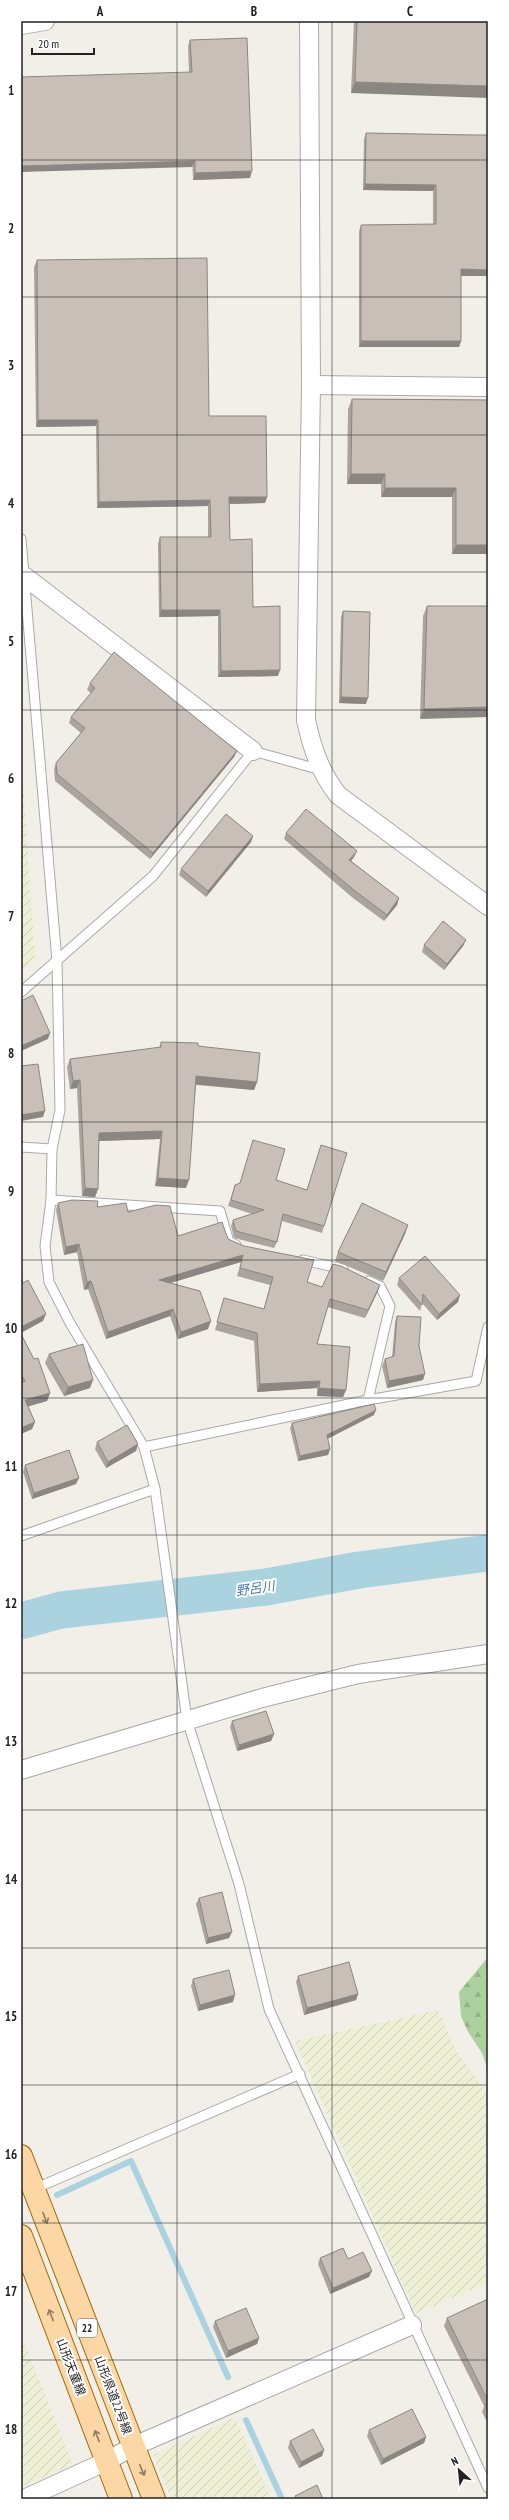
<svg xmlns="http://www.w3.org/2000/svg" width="509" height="2520" font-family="'PT Sans Narrow','Noto Sans JP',sans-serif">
<defs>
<pattern id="farmland-furrows" width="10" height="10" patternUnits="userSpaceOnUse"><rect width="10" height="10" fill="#eef0d5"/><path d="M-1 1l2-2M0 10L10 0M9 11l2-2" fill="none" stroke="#ccceb7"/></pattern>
<pattern id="forest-firs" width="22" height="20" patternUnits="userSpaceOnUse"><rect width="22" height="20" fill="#add19e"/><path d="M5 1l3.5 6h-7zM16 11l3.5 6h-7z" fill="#95b388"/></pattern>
</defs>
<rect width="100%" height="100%" fill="#f2efe9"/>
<g fill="url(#farmland-furrows)">
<path d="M21,751L35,960L21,971Z"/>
<path d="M438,2010L457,2052L488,2094V2282L416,2314L295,2041Z"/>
<path d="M21,2335L73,2464L21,2487Z"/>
<path d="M235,2417L271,2499H171L153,2455Z"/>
</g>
<path fill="url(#forest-firs)" d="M488,1957V2070L482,2053L468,2032L461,2016L459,1992Z"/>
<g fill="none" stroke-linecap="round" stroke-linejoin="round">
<g stroke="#aad3df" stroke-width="6">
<path d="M57,2195L131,2161L228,2377"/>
<path d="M246,2420L282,2499"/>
</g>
<path stroke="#aad3df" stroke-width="37" d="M21,1621L61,1610L266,1587L359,1570L488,1553"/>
<g stroke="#a9a9a9" stroke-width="11">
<g id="service">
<path d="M21,539L57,961L60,1110L52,1149L51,1200L45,1246L49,1282L70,1323L144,1447L155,1489L187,1720L239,1884L269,2009L488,2488"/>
<path d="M21,992L153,876L253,751L321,770"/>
<path d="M21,1147L52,1149"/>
<path d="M51,1200L220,1211L229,1242L236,1245"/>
<path d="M303,1260L343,1269"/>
<path d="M368,1400L390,1306L380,1286L369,1281"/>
<path d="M144,1447L368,1400L476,1381L488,1327"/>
<path d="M21,1536L155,1489"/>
<path d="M34,2189L300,2074"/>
</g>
</g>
<g stroke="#a9a9a9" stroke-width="20">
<g id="minor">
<path d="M309,21L311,385L306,720C312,748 320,772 338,795L488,906"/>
<path d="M21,25L45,21"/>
<path d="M311,385L488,387"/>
<path d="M24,576L253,751"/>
<path d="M21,1770L262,1698L358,1674L488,1654"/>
<path d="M24,2499L107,2461L132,2447L412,2325"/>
</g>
</g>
<g stroke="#a06b00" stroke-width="24">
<g id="primary">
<path d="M21,2156L154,2499"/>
<path d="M21,2236L121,2499"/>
</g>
</g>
<use href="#service" stroke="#fff" stroke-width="9"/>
<use href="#minor" stroke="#fff" stroke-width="18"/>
<use href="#primary" stroke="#fcd6a4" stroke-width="22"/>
</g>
<g fill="#aba49e">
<path d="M354,21H488L351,93Z"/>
<path d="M190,40L250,178L193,180L188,46Z"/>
<path d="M366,133L473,135L488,276H461V341L459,347H359V231L361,225L433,224V191L363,190L364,139Z"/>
<path d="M37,260L209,416L267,497L265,503L229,504L230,540L278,676L218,677V616L159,617L158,544L160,537H208V506L97,508L96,426L36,427L34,267Z"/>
<path d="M352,399L488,400V554H452V497H381V484H347L348,409Z"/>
<path d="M427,606H488L420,719L423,616Z"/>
<path d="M343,611L366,704L339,703L341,617Z"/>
<path d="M90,683L237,751L234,757L150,859L55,781L54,769L56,763L81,733L69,723L71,717L91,693L87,690Z"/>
<path d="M286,833L354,857L351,861L399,898L397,905L384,921L353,898L284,839Z"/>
<path d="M253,836L251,842L206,897L179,875L181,869Z"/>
<path d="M466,940L463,946L444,970L422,952L424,945Z"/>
<path d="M161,1042L198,1046L257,1082L254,1090L196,1085L186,1188L155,1186L160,1139L99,1141L98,1189L95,1197L82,1196L77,1088L70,1089L67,1067L70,1059L159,1048Z"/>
<path d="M253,1140L276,1180L307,1190L321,1145L324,1226L322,1233L282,1221L277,1242L274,1248L234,1238L231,1226L233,1220L252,1214L228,1206L235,1185L240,1183Z"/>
<path d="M58,1203L97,1207L128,1212L178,1236L228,1239L307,1282L322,1287L380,1285L377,1293L365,1318L327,1307L317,1344L346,1390L343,1397L317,1396V1388L257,1392L254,1341L215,1330L224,1298L264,1309L270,1285L237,1276L241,1262L171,1283L208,1329L178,1339L170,1316L106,1339L88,1289L84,1290L77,1252L64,1255L56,1210Z"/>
<path d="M408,1225L405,1234L383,1281L335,1261L338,1252Z"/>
<path d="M399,1278L458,1302L437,1320L422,1303L420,1311L397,1285Z"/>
<path d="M397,1316L419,1346L423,1380L387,1388L382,1366L385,1359L392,1357L395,1322Z"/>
<path d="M21,1334L50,1393L47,1401L28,1406L35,1422L32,1429L21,1434Z"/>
<path d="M49,1354L90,1388L64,1396L45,1363Z"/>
<path d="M374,1415L327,1439L330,1449L328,1455L298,1461L290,1428L292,1423Z"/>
<path d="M97,1442L138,1444L136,1451L106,1468L95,1449Z"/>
<path d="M25,1465L76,1484L32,1499L23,1472Z"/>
<path d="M232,1721L274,1734L271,1741L237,1751L230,1727Z"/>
<path d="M199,1898L232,1932L229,1938L206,1944L196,1904Z"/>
<path d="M298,1976L358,1994L356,2000L304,2015L296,1982Z"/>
<path d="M193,1979L233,2002L198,2011L191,1986Z"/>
<path d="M320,2258L348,2259L369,2277L330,2294L318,2264Z"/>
<path d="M488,2299V2424L482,2412L484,2406L444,2326L447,2318Z"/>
<path d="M215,2321L259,2338L257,2344L226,2358L213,2327Z"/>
<path d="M369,2430L426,2437L424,2443L381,2465L367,2436Z"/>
<path d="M290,2441L324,2450L322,2456L299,2468L288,2448Z"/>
</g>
<g fill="#8b8681">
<path d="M355,82L488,86V98L351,93Z"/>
<path d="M195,161L192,167L21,172V166Z"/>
<path d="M252,171L250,178L193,180L195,173Z"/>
<path d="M365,184L436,185L433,191L363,190Z"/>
<path d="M461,269L488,270V276H459Z"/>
<path d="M361,341H461L459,347H359Z"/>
<path d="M38,420H98L96,426L36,427Z"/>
<path d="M351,474H385L381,484H347Z"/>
<path d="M385,488H456L452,497H381Z"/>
<path d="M229,497H267L265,503L227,504Z"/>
<path d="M210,500L208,506L97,508L99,502Z"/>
<path d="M456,545H488V554H452Z"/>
<path d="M161,610H220L218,616L159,617Z"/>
<path d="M280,670L278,676L218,677L221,671Z"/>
<path d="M341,697L368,698L366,704L339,703Z"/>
<path d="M488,707V717L420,719L424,709Z"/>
<path d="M237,751L234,757L150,859L153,853Z"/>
<path d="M253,836L251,842L206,897L208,891Z"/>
<path d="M357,851L354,857L347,866L349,860Z"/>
<path d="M399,898L397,905L384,921L387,915Z"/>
<path d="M466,940L463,946L444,970L447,964Z"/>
<path d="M50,1033L48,1039L21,1051V1046Z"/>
<path d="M196,1076L257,1082L254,1090L193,1084Z"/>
<path d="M80,1080L77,1088L70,1089L73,1081Z"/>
<path d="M45,1111L43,1117L21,1121V1115Z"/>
<path d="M162,1131L160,1139L96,1141L99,1133Z"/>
<path d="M158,1178L189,1180L186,1188L155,1186Z"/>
<path d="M85,1188L98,1189L95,1197L82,1196Z"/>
<path d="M408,1225L405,1234L383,1281L386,1272Z"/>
<path d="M79,1244L77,1252L64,1255L66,1247Z"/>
<path d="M243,1255L241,1262L156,1287L159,1280Z"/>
<path d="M91,1281L88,1289L84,1290L87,1282Z"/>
<path d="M380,1285L377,1293L365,1318L368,1310Z"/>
<path d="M460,1295L458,1302L437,1320L439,1314Z"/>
<path d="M173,1309L170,1316L106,1339L108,1332Z"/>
<path d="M46,1314L43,1321L21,1333V1327Z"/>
<path d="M211,1321L208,1329L178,1339L181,1332Z"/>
<path d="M425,1374L423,1380L387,1388L389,1381Z"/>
<path d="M93,1380L90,1388L64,1396L68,1387Z"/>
<path d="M320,1381L317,1388L257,1392L260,1384Z"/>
<path d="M319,1388L346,1390L343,1397L317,1396Z"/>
<path d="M50,1393L47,1401L23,1408L25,1400Z"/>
<path d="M376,1410L374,1415L325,1440L327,1435Z"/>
<path d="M35,1422L32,1429L21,1434V1428Z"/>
<path d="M138,1444L136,1451L106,1468L108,1462Z"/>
<path d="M330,1449L328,1455L298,1461L300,1456Z"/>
<path d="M79,1478L76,1484L32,1499L34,1493Z"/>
<path d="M274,1734L271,1741L237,1751L239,1745Z"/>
<path d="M232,1932L229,1938L206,1944L208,1938Z"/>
<path d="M358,1994L356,2000L304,2015L307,2008Z"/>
<path d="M235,1995L233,2002L198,2011L200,2005Z"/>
<path d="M372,2271L369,2277L330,2294L333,2288Z"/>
<path d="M259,2338L257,2344L226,2358L228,2351Z"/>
<path d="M426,2437L424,2443L381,2465L383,2459Z"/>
<path d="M324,2450L322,2456L299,2468L301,2462Z"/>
</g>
<g fill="#c7bfb8" stroke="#8b8681">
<path d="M357,21H488V86L355,82Z"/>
<path d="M247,38L252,171L195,173V161L21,166V77L192,72L190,40Z"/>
<path d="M366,133L473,135H488V270L461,269V341H361V225L436,224V185L365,184Z"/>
<path d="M207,258L209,416H266L267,497H229L230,540L252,539L253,607L280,606V670L221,671L220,610H161L160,537H211L210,500L99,502L98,420H38L37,260Z"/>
<path d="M352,399L488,400V545H456V488H385V474H351Z"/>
<path d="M427,606H488V707L424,709Z"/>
<path d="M343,611L370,612L368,698L341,697Z"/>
<path d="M114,652L237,751L153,853L57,774L56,763L85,728L71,717L95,688L90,683Z"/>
<path d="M306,809L357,851L349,860L399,898L387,915L355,891L286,833Z"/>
<path d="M226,814L253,836L208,891L181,869Z"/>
<path d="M443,921L466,940L447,964L424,945Z"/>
<path d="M33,995L50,1033L21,1046V1001Z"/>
<path d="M161,1042L198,1043V1046L260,1053L257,1082L196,1076L189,1180L158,1178L162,1131L99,1133L98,1189L85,1188L80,1080L73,1081L70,1059L161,1047Z"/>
<path d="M38,1064L45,1111L21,1115V1066Z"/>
<path d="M253,1140L285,1149L276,1180L307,1190L321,1145L347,1153L324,1226L283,1214L277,1242L236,1231L233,1220L264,1210L231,1200L235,1185L240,1183Z"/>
<path d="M72,1200L98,1201L97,1207L126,1203L128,1212L156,1205L170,1206L178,1236L222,1222L228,1239L244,1246L314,1260L307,1282L322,1287L333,1264L341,1266L380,1285L368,1310L330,1299L317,1344L350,1347L346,1390L319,1388L320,1381L260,1384L257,1333L217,1322L224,1298L264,1309L273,1277L240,1268L243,1255L159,1280L200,1291L211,1321L181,1332L173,1309L108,1332L91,1281L87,1282L79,1244L66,1247L58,1203Z"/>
<path d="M362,1203L408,1225L386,1272L338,1252Z"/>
<path d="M425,1256L460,1295L439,1314L423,1294L422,1305L399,1278Z"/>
<path d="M21,1276L23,1283L28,1280L46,1314L21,1327Z"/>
<path d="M397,1316L421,1317L419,1346L425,1374L389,1381L385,1359L394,1356Z"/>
<path d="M21,1334L34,1359L38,1358L50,1393L25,1400L35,1422L21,1428V1383L25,1381L21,1374Z"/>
<path d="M83,1344L93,1380L68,1387L49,1354Z"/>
<path d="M374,1404L376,1410L327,1435L330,1449L300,1456L292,1423Z"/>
<path d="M127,1425L138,1444L108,1462L97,1442Z"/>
<path d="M69,1450L79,1478L34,1493L25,1465Z"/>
<path d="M266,1711L274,1734L239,1745L232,1721Z"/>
<path d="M222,1892L232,1932L208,1938L199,1898Z"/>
<path d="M349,1962L358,1994L307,2008L298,1976Z"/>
<path d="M229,1970L235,1995L200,2005L193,1979Z"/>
<path d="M343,2248L348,2259L363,2252L372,2271L333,2288L320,2258Z"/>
<path d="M488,2299V2401L447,2318Z"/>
<path d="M246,2308L259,2338L228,2351L215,2321Z"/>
<path d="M488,2403V2411L485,2404Z"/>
<path d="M412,2409L426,2437L383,2459L369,2430Z"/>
<path d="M313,2429L324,2450L301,2462L290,2441Z"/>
<path d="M317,2485L323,2499H296L295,2496Z"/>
</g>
<defs><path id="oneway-shaft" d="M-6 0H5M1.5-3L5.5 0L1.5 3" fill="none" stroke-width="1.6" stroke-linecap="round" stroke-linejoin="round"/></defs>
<g stroke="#8f7c63">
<use href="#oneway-shaft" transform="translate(45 2218) rotate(69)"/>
<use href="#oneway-shaft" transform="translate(51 2315) rotate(-111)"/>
<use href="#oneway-shaft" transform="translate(97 2436) rotate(-111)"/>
<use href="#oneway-shaft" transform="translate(142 2470) rotate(67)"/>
</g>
<path fill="none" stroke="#222" stroke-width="1" stroke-opacity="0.55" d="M177,21V2499M332,21V2499M21,160H488M21,297H488M21,435H488M21,572H488M21,710H488M21,847H488M21,985H488M21,1122H488M21,1260H488M21,1398H488M21,1535H488M21,1673H488M21,1810H488M21,1948H488M21,2085H488M21,2223H488M21,2360H488"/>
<g text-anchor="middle" stroke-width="4" stroke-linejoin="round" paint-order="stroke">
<rect fill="#fff" stroke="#646464" stroke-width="1" x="77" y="2319" width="20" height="18" rx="3"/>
<g font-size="11" font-weight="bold" fill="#222">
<text x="87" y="2332">22</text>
</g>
<g font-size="12" fill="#222" stroke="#fff">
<text transform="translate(71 2367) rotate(69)" y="4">山形天童線</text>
<text transform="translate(113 2395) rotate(69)" y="4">山形県道22号線</text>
</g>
<g font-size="13" font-style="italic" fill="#4a7aab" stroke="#fff">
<text transform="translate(255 1588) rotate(-8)" y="5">野呂川</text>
</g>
</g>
<rect width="509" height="2520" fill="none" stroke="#ffffff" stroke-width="44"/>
<g transform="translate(459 2470) rotate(333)" stroke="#ffffff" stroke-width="3" paint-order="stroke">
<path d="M0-3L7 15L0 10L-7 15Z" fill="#222222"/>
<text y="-6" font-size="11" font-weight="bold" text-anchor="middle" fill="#222222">N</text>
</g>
<path d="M32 48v6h62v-6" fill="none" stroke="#222222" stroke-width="2"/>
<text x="38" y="48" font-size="12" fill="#222222" stroke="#ffffff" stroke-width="3" paint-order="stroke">20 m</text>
<rect x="22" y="22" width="465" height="2476" fill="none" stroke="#222" stroke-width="1.5"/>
<g font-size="13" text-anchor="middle" font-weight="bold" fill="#222">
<text x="100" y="16">A</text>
<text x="254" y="16">B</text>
<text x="410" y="16">C</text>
<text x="11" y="95">1</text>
<text x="11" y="233">2</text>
<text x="11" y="370">3</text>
<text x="11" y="508">4</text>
<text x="11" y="646">5</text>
<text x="11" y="783">6</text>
<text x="11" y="921">7</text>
<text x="11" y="1058">8</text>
<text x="11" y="1196">9</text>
<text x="11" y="1333">10</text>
<text x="11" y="1471">11</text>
<text x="11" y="1608">12</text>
<text x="11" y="1746">13</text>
<text x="11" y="1884">14</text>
<text x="11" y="2021">15</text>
<text x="11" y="2159">16</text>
<text x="11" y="2296">17</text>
<text x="11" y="2434">18</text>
</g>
</svg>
